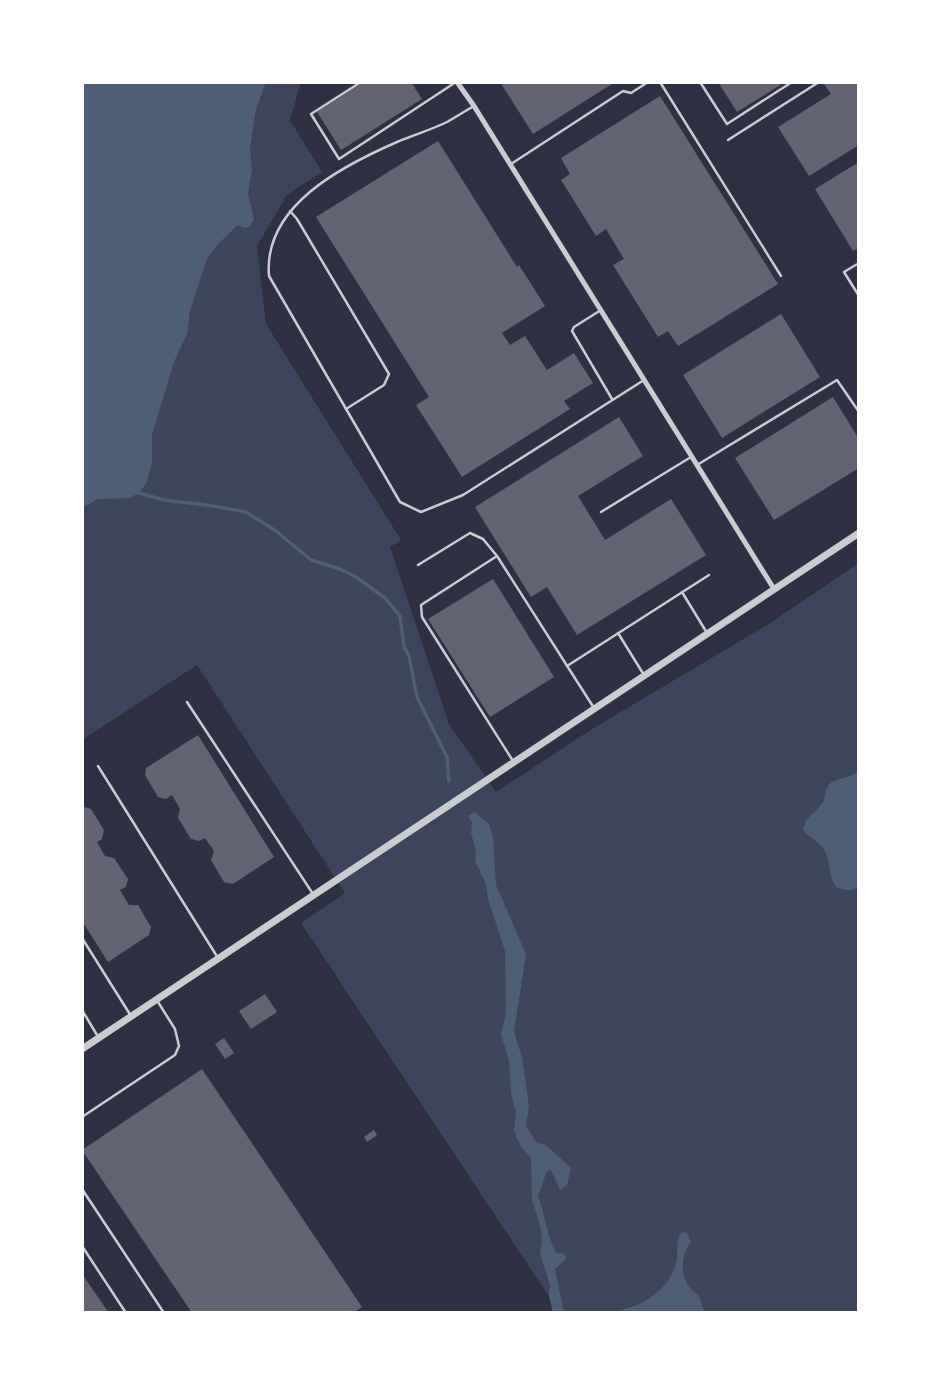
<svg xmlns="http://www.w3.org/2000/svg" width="941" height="1395" font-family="'Sofia Sans Condensed',sans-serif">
<rect width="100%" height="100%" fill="#2d3142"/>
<path fill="#3c4559" d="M82,82H301L290,120L322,172L287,195L257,246L266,324L401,540L390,547L449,724L496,792L592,729L767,625L859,563V1313H560L301,923L345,893L197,665L82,740Z"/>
<g fill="#4f5d75">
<path d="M82,82H266L256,109L250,148L252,170L248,194L254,219L250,226L245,228L238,225L217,245L207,259L190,311L187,334L174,362L152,435V463L146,484L139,493L130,498L98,499L82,508Z"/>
<path d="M859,771V886C851,892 844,890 836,887C827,874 831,861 824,849C819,841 810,839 803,830C807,814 815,814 823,802C827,795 824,787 832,782C841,777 850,778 859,771Z"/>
<path d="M475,812L489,824L493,837L496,885L526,954L514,1032L522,1057L529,1106L526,1126L537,1143L546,1145L571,1168L567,1185L560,1190L551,1170L547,1171L538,1196C546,1216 546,1236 557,1254L562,1253L566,1256V1259L555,1269L564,1313H553L549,1296L550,1285L540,1254L542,1240L540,1225L532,1200L531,1158L521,1147L514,1131L516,1113L511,1093L509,1060L501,1035L506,1012L505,951L488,899L486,884L475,861L476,851L471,833L472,822L468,816Z"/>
<path d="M682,1232L687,1233L691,1242C681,1255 679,1275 691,1289C693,1292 698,1294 699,1297C702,1302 702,1307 705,1313H617C626,1307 635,1307 643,1302C661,1292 673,1279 677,1259C678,1248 675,1241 682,1232Z"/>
</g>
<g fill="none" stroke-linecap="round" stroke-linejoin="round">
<path stroke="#4f5d75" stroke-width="3.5" d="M139,493L164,500L207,505L246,512L276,531L311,560L340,569L356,577L385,598L400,616L404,647L409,656L417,697L447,757L449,781"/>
</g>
<g fill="#626471">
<path d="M364,82H411L422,99L341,150L317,112Z"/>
<path d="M500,82H615L533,134Z"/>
<path d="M718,82H785L737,112Z"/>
<path d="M827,82H859V145L809,176L778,127L831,94L824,84Z"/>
<path d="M660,96L778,284L678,346L668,331L658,337L613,265L624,259L606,229L596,236L561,180L570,174L561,158Z"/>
<path d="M438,141L517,267L519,265L545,306L502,333L510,345L525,336L547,370L574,353L593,383L564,401L570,409L462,477L416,405L429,397L316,217Z"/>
<path d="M859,162V248L853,251L815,189Z"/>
<path d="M781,314L820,377L722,438L683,375Z"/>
<path d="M833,397L859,439V468L774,520L735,458Z"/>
<path d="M619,417L643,456L578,496L605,540L671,499L706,555L577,635L547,587L531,597L475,507Z"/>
<path d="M493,579L554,677L490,717L428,619Z"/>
<path d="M198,735L274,857L233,884L224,882L211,860L214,851L205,838L199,841L191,839L178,818L180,809L172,795L166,799L158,797L145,775L146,768Z"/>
<path d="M84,807L91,809L104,830L102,839L97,842L105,856L114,858L128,879L126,887L120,890L129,905H138L151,927L149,935L108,962L82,921Z"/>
<path d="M265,994L277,1012L251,1029L239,1011Z"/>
<path d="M224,1038L234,1053L225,1059L215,1044Z"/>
<path d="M202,1069L362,1307L353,1313H192L82,1150Z"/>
<path d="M374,1130L377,1135L367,1142L364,1137Z"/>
<path d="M82,1274L109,1313H82Z"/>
</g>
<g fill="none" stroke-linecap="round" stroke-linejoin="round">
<g stroke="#caccd0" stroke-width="2.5">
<path d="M361,82L311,114L339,159L456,82"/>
<path d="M660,82L781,276"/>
<path d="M700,82L727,124L792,82"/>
<path d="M474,106C465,111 456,117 447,122C431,130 413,135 397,142C342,166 263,206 269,276L400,502L421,512L463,495L644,380"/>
<path d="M728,140L819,82"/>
<path d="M511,164L623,91L631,93L648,82"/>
<path d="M290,211L297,219L389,374L384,385L346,409"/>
<path d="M859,263L844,272L859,296"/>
<path d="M601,310L574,327L572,331L612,399"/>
<path d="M697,465L837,380L859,412"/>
<path d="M601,512L691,457"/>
<path d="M497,556L421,605L422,617L513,761"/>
<path d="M418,565L470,533L483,539L497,556L594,708"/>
<path d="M682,592L707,633"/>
<path d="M618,633L644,675"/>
<path d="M567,666L709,575"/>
<path d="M187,702L313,894"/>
<path d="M98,766L218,958"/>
<path d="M82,938L131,1016"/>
<path d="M82,1010L97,1035"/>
<path d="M82,1117L175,1055L179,1046L175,1029L158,1002"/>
<path d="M82,1189L164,1313"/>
<path d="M82,1246L126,1313"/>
</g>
<path stroke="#caccd0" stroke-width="5" d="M457,82L474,106L774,589"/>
<path stroke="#caccd0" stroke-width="7" d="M82,1049L859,533"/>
</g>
<rect width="941" height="1395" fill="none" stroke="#ffffff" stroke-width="168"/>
</svg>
